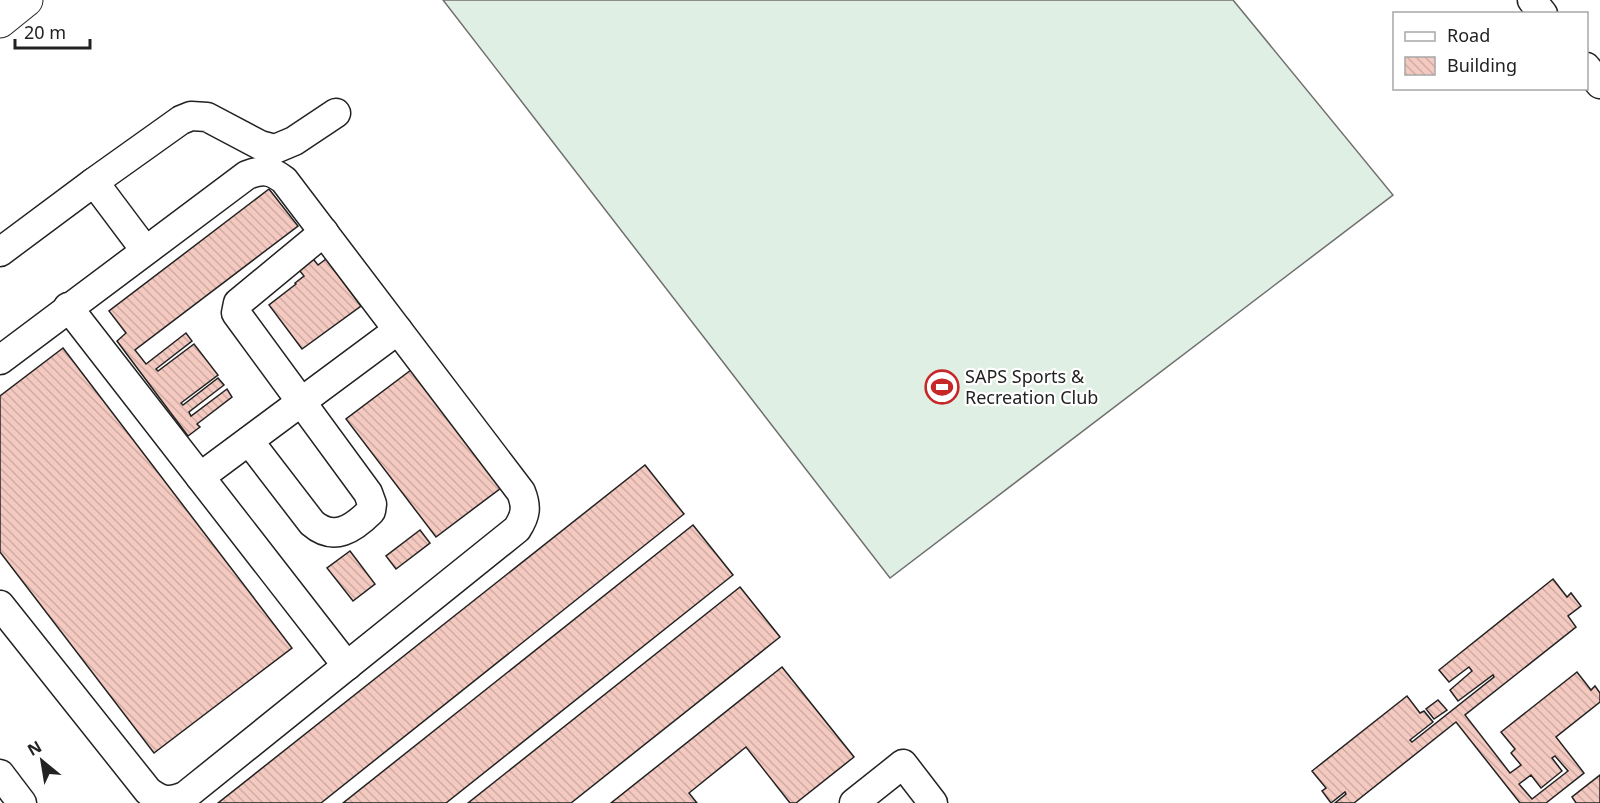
<svg xmlns="http://www.w3.org/2000/svg" width="1600" height="803" font-family="'Noto Sans',sans-serif">
<defs>
<pattern id="building-back-hatch" width="6" height="6" patternUnits="userSpaceOnUse" patternTransform="scale(1.5)"><rect width="6" height="6" fill="#f3c9c0"/><path d="M-1 5l2 2M0 0l6 6M5-1l2 2" fill="none" stroke="#d0aca5"/></pattern>
</defs>
<rect width="100%" height="100%" fill="#fff"/>
<path fill="#e0efe3" stroke="#6f6f6f" stroke-width="1.5" d="M443,0H1233L1393,195L890,578Z"/>
<g fill="url(#building-back-hatch)" stroke="#222" stroke-width="1.5" fill-rule="evenodd">
<path d="M269,189L298,226L135,350L146,364L186,333L192,341L156,369L158,371L194,344L218,375L181,403L183,405L218,378L224,385L189,412L191,416L227,389L232,397L197,424L200,427L188,436L117,341L126,333L109,311Z"/>
<path d="M310,255L318,265L326,259L361,306L302,349L269,305L296,284L295,283L304,276L296,266Z"/>
<path d="M63,348L292,648L154,753L0,552V396Z"/>
<path d="M411,370L501,488L436,537L346,419Z"/>
<path d="M645,465L684,514L321,803H218Z"/>
<path d="M693,525L733,575L446,803H343Z"/>
<path d="M420,530L430,543L396,569L386,556Z"/>
<path d="M350,551L375,584L353,601L327,568Z"/>
<path d="M1553,579L1567,597L1571,593L1581,606L1568,616L1576,627L1465,715L1510,773L1521,765L1511,753L1515,749L1501,732L1577,672L1591,690L1595,686L1600,693V702L1556,737L1584,773L1546,803H1520L1456,722L1354,803H1335L1346,794L1345,792L1331,803L1322,791L1326,788L1312,771L1407,696L1420,713L1424,711L1433,722L1410,740L1412,742L1494,677L1493,675L1458,701L1450,690L1472,671L1469,667L1449,682L1439,670ZM1555,756L1568,771L1532,799L1519,784L1531,775L1541,788L1562,771L1552,758Z"/>
<path d="M740,587L780,637L571,803H468Z"/>
<path d="M782,667L854,757L796,803H790L746,747L689,793L697,803H611Z"/>
<path d="M1438,700L1447,710L1434,719L1426,709Z"/>
<path d="M1600,775V803H1576L1572,797Z"/>
</g>
<g fill="none" stroke-linecap="round" stroke-linejoin="round">
<g stroke="#222" stroke-width="31">
<g id="minor">
<path d="M1532,0L1543,14"/>
<path d="M1586,67L1600,84"/>
<path d="M94,182L181,120L191,116L207,117L260,145L275,149L294,141L336,113"/>
<path d="M0,252L94,182L145,250"/>
<path d="M68,307L347,666"/>
<path d="M0,360L247,175C263,169 271,170 284,180L521,492C527,507 526,515 517,529L185,796C170,802 162,802 148,791L0,605"/>
<path d="M249,441L312,523C334,542 353,529 371,511L372,504L368,493L236,313L238,303L324,232"/>
<path d="M200,477L398,330"/>
<path d="M0,774L22,803"/>
<path d="M854,803L903,764L933,803"/>
</g>
</g>
<g stroke="#222" stroke-width="35">
<path id="major" d="M0,21L26,0"/>
</g>
<use href="#minor" stroke="#fff" stroke-width="28"/>
<use href="#major" stroke="#fff" stroke-width="33"/>
</g>
<defs>
<g id="stadium-ring" transform="scale(1.725)"><circle r="9.5" fill="#fff" stroke="#c62828" stroke-width="1.5"/><path d="M0-5a6.5 5 0 1 0 0 10a6.5 5 0 1 0 0-10ZM-3.5-1.8h7v3.6h-7Z" fill="#c62828"/></g>
</defs>
<g fill-rule="evenodd">
<use href="#stadium-ring" x="942" y="387"/>
</g>
<g text-anchor="middle" stroke-width="4.5" stroke-linejoin="round" paint-order="stroke">
<g font-size="18" fill="#222" stroke="#fff" text-anchor="start">
<text x="965" y="383">SAPS Sports &amp;<tspan x="965" dy="21">Recreation Club</tspan></text>
</g>
</g>
<rect x="1393" y="12" width="195" height="78" fill="#ffffff" stroke="#a7a7a7" stroke-width="1.5"/>
<rect x="1405" y="32" width="30" height="9" fill="#ffffff" stroke="#a7a7a7" stroke-width="1.5"/>
<text x="1447" y="42" font-size="18" fill="#222222">Road</text>
<rect x="1405" y="57" width="30" height="18" fill="url(#building-back-hatch)" stroke="#a7a7a7" stroke-width="1.5"/>
<text x="1447" y="72" font-size="18" fill="#222222">Building</text>
<g transform="translate(42 761) rotate(330)" stroke="#ffffff" stroke-width="4.5" paint-order="stroke">
<path d="M0-4.5L10 22L0 15L-10 22Z" fill="#222222"/>
<text y="-9" font-size="16" font-weight="bold" text-anchor="middle" fill="#222222">N</text>
</g>
<path d="M15 39v9h75v-9" fill="none" stroke="#222222" stroke-width="3"/>
<text x="24" y="39" font-size="18" fill="#222222" stroke="#ffffff" stroke-width="4.5" paint-order="stroke">20 m</text>
</svg>
